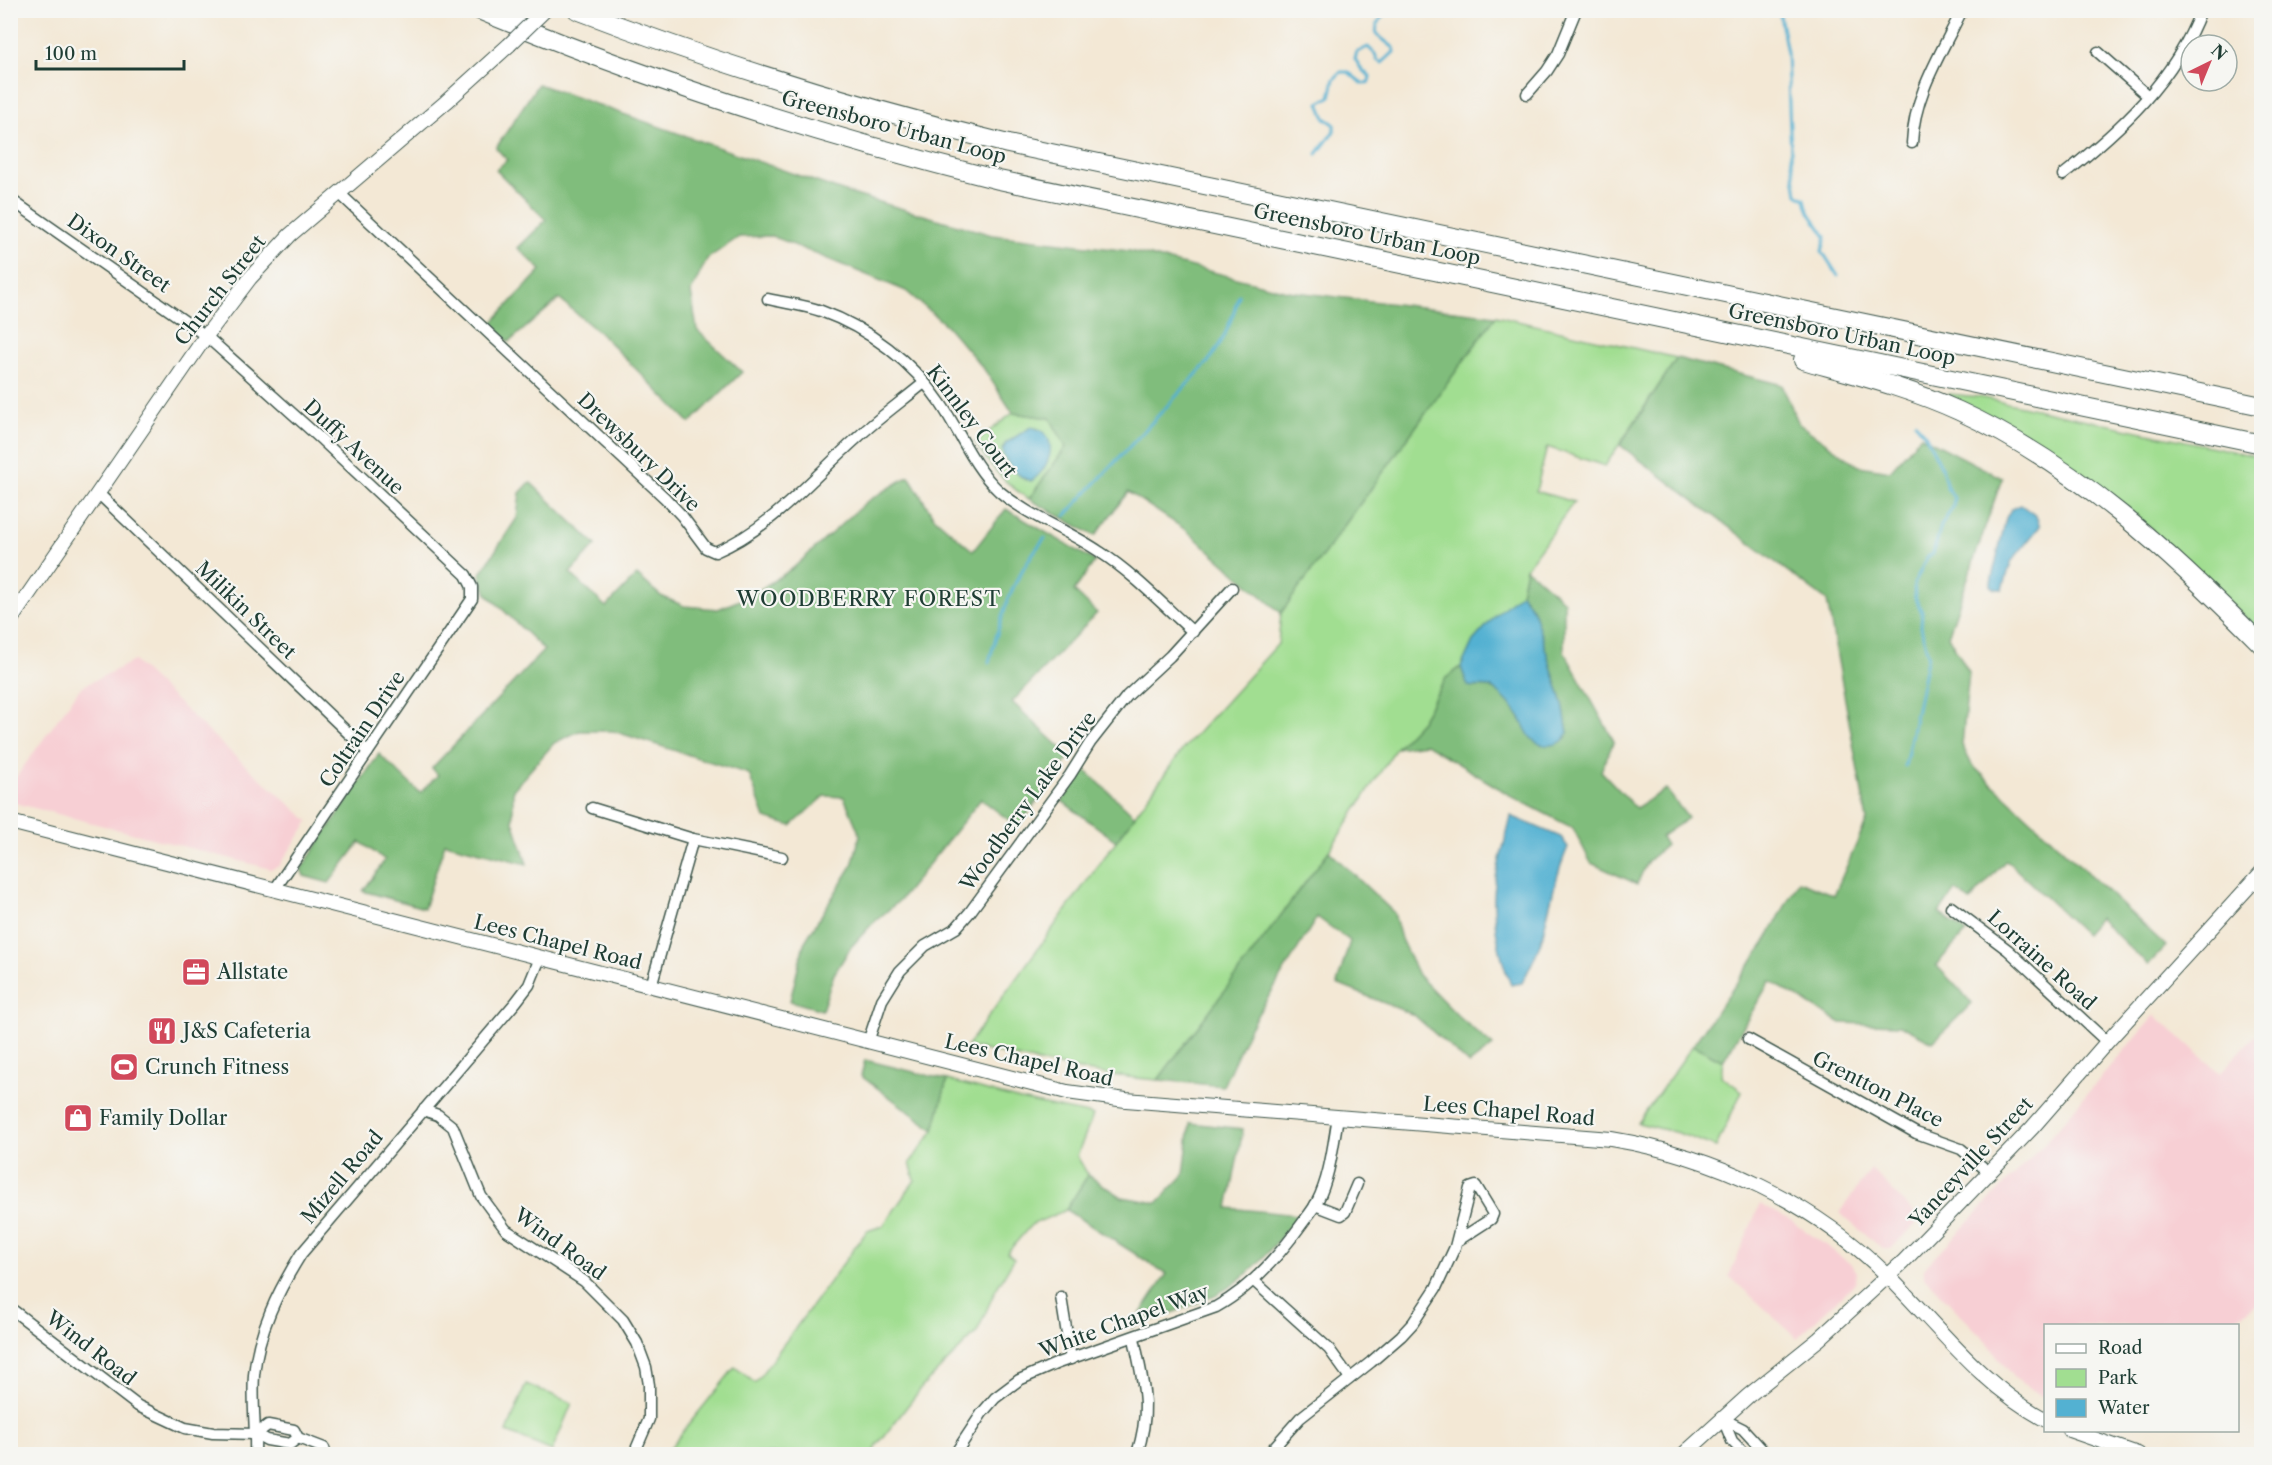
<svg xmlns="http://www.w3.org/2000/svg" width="2272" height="1465" font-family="'Libre Caslon Text',serif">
<rect width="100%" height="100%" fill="#f6f6f2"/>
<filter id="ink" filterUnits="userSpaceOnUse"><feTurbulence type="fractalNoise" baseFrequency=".0167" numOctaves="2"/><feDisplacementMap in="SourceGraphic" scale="12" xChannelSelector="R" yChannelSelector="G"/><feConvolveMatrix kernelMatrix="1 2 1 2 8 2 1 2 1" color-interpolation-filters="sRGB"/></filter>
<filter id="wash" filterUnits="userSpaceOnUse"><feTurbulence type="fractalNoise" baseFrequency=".008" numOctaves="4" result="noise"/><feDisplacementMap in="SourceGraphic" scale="24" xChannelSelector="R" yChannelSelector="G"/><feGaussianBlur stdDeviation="1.35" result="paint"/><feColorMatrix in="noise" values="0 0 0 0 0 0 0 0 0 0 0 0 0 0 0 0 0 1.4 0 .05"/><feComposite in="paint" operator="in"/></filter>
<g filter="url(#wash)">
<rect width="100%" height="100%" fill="#f3e8d5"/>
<g fill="#f7cfd4">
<path d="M134,661L227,749L309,821L279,866L271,869L11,802V784L81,687Z"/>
<path d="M2155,1015L2220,1073L2261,1029V1302L2223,1325L2046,1326L2045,1399L2013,1377L1986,1341L1924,1277V1268L2042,1146Z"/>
<path d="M1871,1169L1917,1216L1919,1221L1891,1249H1883L1839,1213Z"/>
<path d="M1760,1204L1790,1220L1824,1244L1853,1266L1857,1272L1856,1282L1797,1338L1729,1276Z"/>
</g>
<g fill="#a1de91" stroke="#608e62" stroke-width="1.5" fill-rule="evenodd">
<path d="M1496,316L1677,358L1605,466L1547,447L1536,491L1574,502L1526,568L1521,593L1497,614L1473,641L1461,667L1446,678L1421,721L1396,748L1329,851L1158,1080C1093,1075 1031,1061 967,1046L1183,749L1278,644L1281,613Z"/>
<path d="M1949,394L1979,397L2261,457V632L2147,526L2097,484L2043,447L1948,400Z"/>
<path d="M1013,413L1050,418L1066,447L1029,499C1005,484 990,466 975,442ZM1031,427L1039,429L1049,441L1025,480L1011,467L1002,448L1006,443Z"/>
<path d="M1693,1045L1723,1061L1721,1076L1742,1091L1716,1147L1678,1133L1638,1123Z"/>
<path d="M947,1080L1020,1100L1093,1115L1077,1156L1088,1175L1066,1210L1031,1225L1007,1253L1014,1259L995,1291L977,1332L923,1386L878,1444L873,1454H665L735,1367L755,1383L867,1231L883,1226L915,1180L910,1163L934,1130Z"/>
<path d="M526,1384L572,1403L552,1451L507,1432Z"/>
</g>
<g fill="#80bd7b" stroke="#507d58" stroke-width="1.5">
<path d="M538,84L848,193L992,235L1130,251L1287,291L1496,316L1281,613L1186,530L1128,492L1095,536L1029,499L1066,447L1050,418L1013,413L984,369L947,326L906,291L772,236L739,237L707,259L691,292L697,330L742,372L690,423L601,334L559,299L509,342L490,325L541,270L518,248L546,220L496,170L507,160L496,148Z"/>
<path d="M1677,358L1782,385L1799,424L1859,466L1890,471L1921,436L2002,478L1948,636L1969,672L1962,745L1972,765L2166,946L2148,965L2099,918L2085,934L2006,860L1970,901L1955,890L1939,913L1966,932L1936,965L1972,1003L1933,1042L1900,1025L1841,1023L1770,981L1723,1061L1693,1045L1764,944L1799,881L1834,895L1867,820L1827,601L1620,445Z"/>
<path d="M909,476L933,516L973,551L1006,509L1095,561L1074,591L1097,613L1012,702L1070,756L1018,827L981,799L901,899L872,924L851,947L834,974L822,1010L790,1001L804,943L852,866L860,835L844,797L825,796L791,826L765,818L749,774L613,731H579L554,743L513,790V821L527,864L445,843L424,908L363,891L385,860L360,842L329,883L304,876L301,869L379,754L420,793L438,775L432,768L544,650L487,594L480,574L517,518L520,493L530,482L596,545L570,573L606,607L637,575L661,596L684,606L718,609L750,596L792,569L866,502Z"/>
<path d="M1526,568L1564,601V651L1614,741L1601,771L1636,808L1666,789L1688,818L1661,837L1666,845L1647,862L1637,884L1591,863L1573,828L1513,797L1426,744L1396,748L1421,721L1446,678L1461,667L1468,686C1475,688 1484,685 1491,688C1508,695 1523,723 1532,739L1566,738L1568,733L1563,704L1533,610L1521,593Z"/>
<path d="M1085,770L1135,816L1116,841L1062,801Z"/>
<path d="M1329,851L1394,913L1401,939L1418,975L1459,1017L1493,1046L1469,1064L1414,1015L1337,984L1350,941L1317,917L1250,1027L1223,1086L1158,1080Z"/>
<path d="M865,1060L947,1080L934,1130L861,1076Z"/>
<path d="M1190,1123L1243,1129L1228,1208L1298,1215C1279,1240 1259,1266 1234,1284C1210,1301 1160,1317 1131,1328L1167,1274L1066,1210L1088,1175L1122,1197L1157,1203L1184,1175Z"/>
</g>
<g fill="#53b1d2" stroke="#397783" stroke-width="1.5">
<path d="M1031,427C1062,433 1051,469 1031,481C1018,478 1006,463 1002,451L1006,443Z"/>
<path d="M2021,505L2036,516L2040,526L2011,562L2003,589H1996L1991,586V582L2006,518L2011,509Z"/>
<path d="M1521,593L1533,610L1563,704L1568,733C1563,747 1542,749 1532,739C1526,733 1523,722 1518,714C1512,706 1503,696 1495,690C1488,684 1477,688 1468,686L1461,667L1473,641L1497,614Z"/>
<path d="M1511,816L1561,837L1568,847C1556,875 1550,904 1543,934C1539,951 1530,967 1522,983L1511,985C1499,957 1491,914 1495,884C1498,862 1506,839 1511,816Z"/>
</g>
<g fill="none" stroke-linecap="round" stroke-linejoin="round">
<g stroke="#53b1d2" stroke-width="3">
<path d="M1779,10L1787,53L1791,156L1797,194L1805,199C1808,217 1818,222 1826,237L1822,251L1838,276"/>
<path d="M1317,154L1334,131V124L1325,118L1319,103L1330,97L1334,79L1341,72H1348L1363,84L1369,82L1370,76L1362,70L1355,59L1357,52L1368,47L1375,54L1377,60L1382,63L1394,52V48L1376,34L1377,24L1387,10"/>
<path d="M1065,516L1208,362C1224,341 1232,320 1239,295"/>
<path d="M989,662C1002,614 1012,576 1045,538"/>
<path d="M1905,766L1928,655L1921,627L1922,612L1915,598L1914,584L1927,557L1933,554L1941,526L1953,507L1954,498L1947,488L1942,468L1926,436L1915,422"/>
</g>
</g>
</g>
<g filter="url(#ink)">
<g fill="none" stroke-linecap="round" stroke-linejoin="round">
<g stroke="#3f574c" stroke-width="13">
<g id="street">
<path d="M2098,52L2148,96"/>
<path d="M1527,94L1547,71L1558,54L1576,10"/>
<path d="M1912,143C1914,94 1941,54 1962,10"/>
<path d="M2063,175C2120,130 2175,80 2201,10"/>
<path d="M339,193L665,498L682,516L706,548L715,552C771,529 812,478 856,439C877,419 901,402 924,383"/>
<path d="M10,199L206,336L322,440L466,575L472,587V599L275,889"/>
<path d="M768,299C785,303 804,305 821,311C868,328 913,362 941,404C960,432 973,467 999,491C1029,517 1068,530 1100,552C1134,574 1163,605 1193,632"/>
<path d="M98,493L368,752"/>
<path d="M592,808L693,839L782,857"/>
<path d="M1951,907L2008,950L2107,1042"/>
<path d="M651,986L693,839"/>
<path d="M1748,1039L1916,1133L1961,1149L1990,1173"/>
<path d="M868,1042L882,1000L900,971L925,946L956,928L970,912L1070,775L1090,743L1127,696L1170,656L1232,588"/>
<path d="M423,1110L438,1115L453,1127L481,1196L506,1230L584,1281L623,1320L637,1343L646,1367L649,1385V1419L634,1454"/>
<path d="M1315,1205L1341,1215L1345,1212L1357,1184"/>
<path d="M1254,1281L1329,1349L1350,1378"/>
<path d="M1061,1297L1071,1359"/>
<path d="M10,1308L138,1406L185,1428L213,1433L256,1434L267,1440L290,1444L298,1438L294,1430L268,1425L256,1434"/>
<path d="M1134,1338C1143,1384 1152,1407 1137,1454"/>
<path d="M1723,1419L1743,1429L1766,1454"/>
<path d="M1723,1419L1732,1441L1745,1454"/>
<path d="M298,1438L324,1448L326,1454"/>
<path d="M255,1454C256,1428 252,1401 254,1375C258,1331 278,1291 301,1254L516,1002L529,985L540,958"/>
<path d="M955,1454L982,1413L995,1398L1019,1380L1058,1363L1216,1307C1251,1288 1278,1257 1301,1225C1306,1218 1313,1210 1317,1202C1330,1177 1333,1145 1338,1117"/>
<path d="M1268,1454L1300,1418L1371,1362L1401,1336L1413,1323L1436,1288L1455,1247L1470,1188L1476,1186L1493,1214L1491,1219L1457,1241"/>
</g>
</g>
<g stroke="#3f574c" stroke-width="16">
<g id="secondary">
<path d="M10,621L206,336L250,278L290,235L446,102L509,45"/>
<path d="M10,822L1067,1092L1126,1100L1611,1139C1715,1156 1813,1202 1888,1276C1938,1326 1982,1386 2046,1420"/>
<path d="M2069,1430L2138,1454"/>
<path d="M1684,1454L1748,1396L1819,1339L1903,1262L2032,1128L2107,1042L2262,872"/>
</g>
</g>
<g stroke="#3f574c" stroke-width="20">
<g id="highway">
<path d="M479,10C648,81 821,136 999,180L2262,444"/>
<path d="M577,10C718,64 861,108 1008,144L2262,406"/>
<path d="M1803,360C1856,375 1909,388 1959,411C2077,465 2172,554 2262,645"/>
</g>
</g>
<use href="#street" stroke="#fff" stroke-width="10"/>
<use href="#secondary" stroke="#fff" stroke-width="14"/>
<use href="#highway" stroke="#fff" stroke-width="18"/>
<g stroke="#3f574c" stroke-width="16" stroke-linecap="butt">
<path id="secondary-bridge" d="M509,45L545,10"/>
</g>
<use href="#secondary-bridge" stroke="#fff" stroke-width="14"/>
</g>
</g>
<defs>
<g id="office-square" transform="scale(1.5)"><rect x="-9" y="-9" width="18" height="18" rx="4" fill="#d1495b" stroke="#f6f6f2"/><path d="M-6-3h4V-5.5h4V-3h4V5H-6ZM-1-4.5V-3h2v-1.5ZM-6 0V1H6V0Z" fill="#fff"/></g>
<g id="restaurant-square" transform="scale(1.5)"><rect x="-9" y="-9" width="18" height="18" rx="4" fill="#d1495b" stroke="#f6f6f2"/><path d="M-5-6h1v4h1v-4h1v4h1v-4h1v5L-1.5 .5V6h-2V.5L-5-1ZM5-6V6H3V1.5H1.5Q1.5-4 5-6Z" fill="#fff"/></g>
<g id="stadium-square" transform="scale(1.5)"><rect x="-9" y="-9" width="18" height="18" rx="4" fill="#d1495b" stroke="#f6f6f2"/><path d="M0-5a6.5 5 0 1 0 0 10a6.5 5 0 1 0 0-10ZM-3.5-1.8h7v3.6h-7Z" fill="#fff"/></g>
<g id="shop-square" transform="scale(1.5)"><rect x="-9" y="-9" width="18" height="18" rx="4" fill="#d1495b" stroke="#f6f6f2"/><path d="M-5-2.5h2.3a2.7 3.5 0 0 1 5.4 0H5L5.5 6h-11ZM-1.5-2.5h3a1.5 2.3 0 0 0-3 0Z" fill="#fff"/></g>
</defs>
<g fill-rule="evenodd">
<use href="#office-square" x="196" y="972"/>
<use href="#restaurant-square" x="162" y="1031"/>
<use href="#stadium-square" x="124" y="1067"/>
<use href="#shop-square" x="78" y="1118"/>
</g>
<g text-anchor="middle" stroke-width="4.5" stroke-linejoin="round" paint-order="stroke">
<g font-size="20" fill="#1f3d34" stroke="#f6f6f2">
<text transform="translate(894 127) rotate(15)" y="7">Greensboro Urban Loop</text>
<text transform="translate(1367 234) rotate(12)" y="7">Greensboro Urban Loop</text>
<text transform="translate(119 253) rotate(35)" y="7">Dixon Street</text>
<text transform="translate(220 290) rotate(-52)" y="7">Church Street</text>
<text transform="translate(1842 334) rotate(12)" y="7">Greensboro Urban Loop</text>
<text transform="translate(972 421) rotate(53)" y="7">Kinnley Court</text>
<text transform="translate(354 447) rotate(43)" y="7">Duffy Avenue</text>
<text transform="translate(639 452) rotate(44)" y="7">Drewsbury Drive</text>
<text transform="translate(246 610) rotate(44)" y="7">Milikin Street</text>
<text transform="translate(362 729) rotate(-56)" y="7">Coltrain Drive</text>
<text transform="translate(1028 801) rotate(-54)" y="7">Woodberry Lake Drive</text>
<text transform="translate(558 942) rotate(14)" y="7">Lees Chapel Road</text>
<text transform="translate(2042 960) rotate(42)" y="7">Lorraine Road</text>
<text transform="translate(1029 1060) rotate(13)" y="7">Lees Chapel Road</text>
<text transform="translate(1878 1089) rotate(27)" y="7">Grentton Place</text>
<text transform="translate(1509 1111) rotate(5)" y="7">Lees Chapel Road</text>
<text transform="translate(1971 1162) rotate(-47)" y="7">Yanceyville Street</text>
<text transform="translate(342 1177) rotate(-50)" y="7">Mizell Road</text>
<text transform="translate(560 1244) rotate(36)" y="7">Wind Road</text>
<text transform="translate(1124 1321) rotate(-20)" y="7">White Chapel Way</text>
<text transform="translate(91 1348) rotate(38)" y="7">Wind Road</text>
</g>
<g font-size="20" fill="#1f3d34" stroke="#f6f6f2" text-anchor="start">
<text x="217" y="979">Allstate</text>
<text x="183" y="1038">J&amp;S Cafeteria</text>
<text x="145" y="1074">Crunch Fitness</text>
<text x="99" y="1125">Family Dollar</text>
</g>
<g font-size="21" letter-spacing="1.5" fill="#1f3d34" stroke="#f6f6f2">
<text x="869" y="606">WOODBERRY FOREST</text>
</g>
</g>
<rect width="2272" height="1465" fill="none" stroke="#f6f6f2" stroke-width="36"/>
<rect x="2044" y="1324" width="195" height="108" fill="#f6f6f2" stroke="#a0aca6" stroke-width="1.5"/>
<rect x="2056" y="1344" width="30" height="9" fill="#ffffff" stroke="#a0aca6" stroke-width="1.5"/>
<text x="2098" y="1354" font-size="18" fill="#1f3d34">Road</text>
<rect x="2056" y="1369" width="30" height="18" fill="#a1de91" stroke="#a0aca6" stroke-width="1.5"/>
<text x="2098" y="1384" font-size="18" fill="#1f3d34">Park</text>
<rect x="2056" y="1399" width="30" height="18" fill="#53b1d2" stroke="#a0aca6" stroke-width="1.5"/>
<text x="2098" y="1414" font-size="18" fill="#1f3d34">Water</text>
<g transform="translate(2209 63) rotate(43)"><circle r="28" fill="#f6f6f2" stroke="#a0aca6" stroke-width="1.5"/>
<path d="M0-4.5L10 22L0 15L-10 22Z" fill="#d1495b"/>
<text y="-9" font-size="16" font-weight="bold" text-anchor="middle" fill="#1f3d34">N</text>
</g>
<path d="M36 60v9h148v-9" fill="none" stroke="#1f3d34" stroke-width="3"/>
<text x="45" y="60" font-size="18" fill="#1f3d34" stroke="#f6f6f2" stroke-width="4.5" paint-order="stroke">100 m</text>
</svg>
